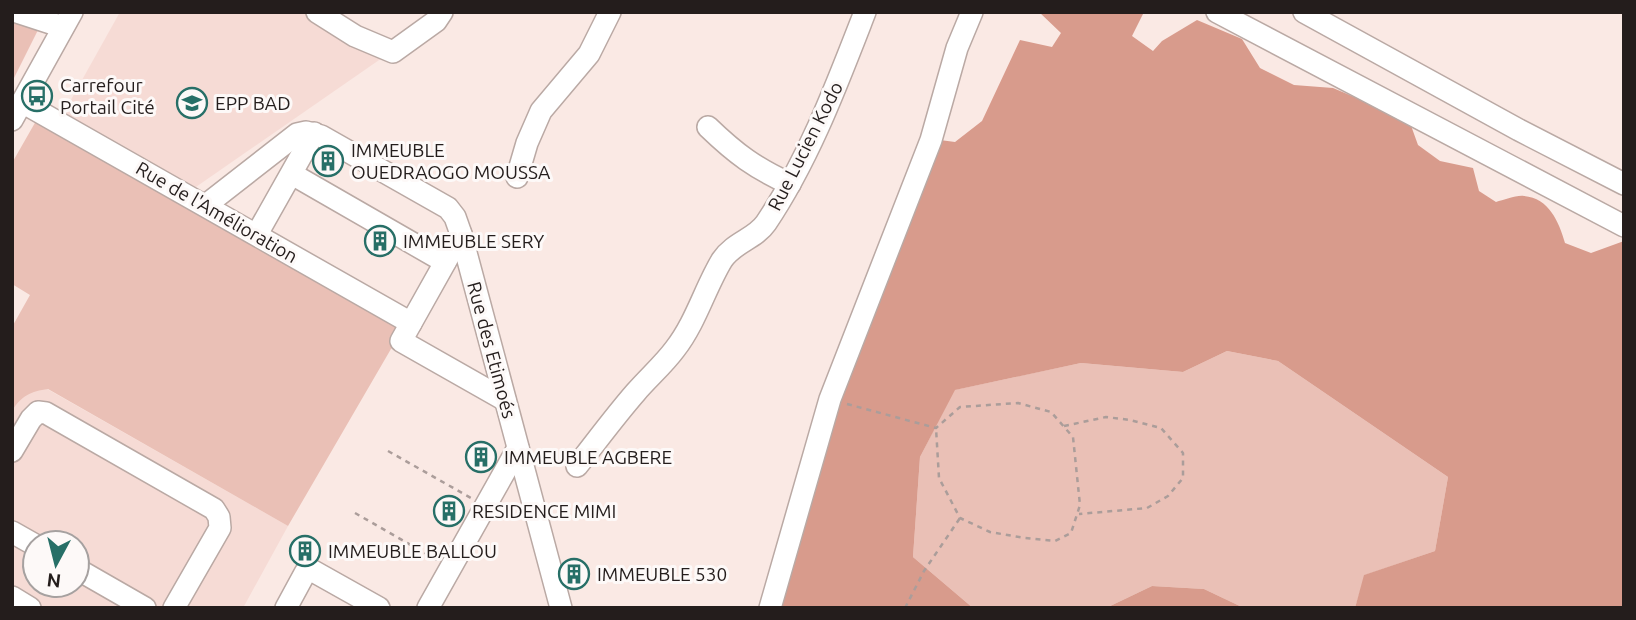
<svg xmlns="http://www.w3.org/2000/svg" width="1636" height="620" font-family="Ubuntu,sans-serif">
<rect width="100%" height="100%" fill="#fae9e4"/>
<g fill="#f6dbd5" fill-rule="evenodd">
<path d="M120,12H307L382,58L193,189L63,114Z"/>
<path d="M12,369L288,526L243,608H12ZM35,543H77V585H35Z"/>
</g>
<g fill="#eac0b6">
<path d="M12,12H47L12,82Z"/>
<path d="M36,121L402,330L288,526L48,389C31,391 21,396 12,411V327L30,295L12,284V163Z"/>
<path d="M1227,351L1278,361L1448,477L1435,551L1365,575L1355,608H1244L1204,589L1152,586L1106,608H973L913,557L920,457L954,390L1081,363L1183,372Z"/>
</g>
<g fill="#d89b8c">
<path d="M1039,12H1144L1132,36L1153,51L1162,41L1197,20L1242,39L1260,68L1294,85L1333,88L1409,120L1418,145L1440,161L1473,168L1479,191L1496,202C1504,200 1516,195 1524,196C1549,198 1559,222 1565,243L1591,253L1624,241V608H1355L1364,575L1435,551L1448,477L1278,361L1227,351L1183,372L1081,363L955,390L920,457L913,557L973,608H781L823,452L857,354L940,140L955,142L982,121L1020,40L1052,47L1061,33Z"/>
<path d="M1152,586L1204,589L1244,608H1106Z"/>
</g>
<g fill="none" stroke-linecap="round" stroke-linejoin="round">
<g stroke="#baa9a4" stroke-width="24">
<g id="minor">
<path d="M17,12L63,27"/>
<path d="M317,12L355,36L393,52L436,21L442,12"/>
<path d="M1217,12L1624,226"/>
<path d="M1304,12L1519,130L1624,184"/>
<path d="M22,102L411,323"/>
<path d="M12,120L72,12"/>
<path d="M708,127C736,154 755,168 790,184"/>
<path d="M292,174L445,262"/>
<path d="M517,177L527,143L541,111L589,54L610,12"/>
<path d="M206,205L297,134L306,132L321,136L448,208L455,217L461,234L561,608"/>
<path d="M257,234L314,133"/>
<path d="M461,234L401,341L505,400"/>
<path d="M12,451L31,419L38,412L46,413L214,509L219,517L220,528L174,608"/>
<path d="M577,466C596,442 615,416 636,392C649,377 664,364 675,349C696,322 705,288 722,260C734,242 755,239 766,223C809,159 837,84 865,12"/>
<path d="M12,532L35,545"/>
<path d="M77,569L145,608"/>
<path d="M12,597L30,608"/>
<path d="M286,608L305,573L313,571L379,608"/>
<path d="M428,608L518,448"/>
<path d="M770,608L830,399L931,140L957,48L972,12"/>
</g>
</g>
<g stroke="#ab9d9a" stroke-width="2.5" stroke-dasharray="5 5" stroke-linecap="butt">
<path d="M847,404L936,428L960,407L1018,403L1051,412L1073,437L1080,505L1071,533L1055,541L1025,538L990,532L960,518L939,478L936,428"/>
<path d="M1064,426L1106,417L1130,420L1161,428L1183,453V478L1168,496L1147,508L1079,514"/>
<path d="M388,451L471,498"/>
<path d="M355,513L437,560"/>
<path d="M905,608L924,571L960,518"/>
</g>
<use href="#minor" stroke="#fff" stroke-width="21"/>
</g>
<defs>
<g id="bus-ring" transform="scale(1.575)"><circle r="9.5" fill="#fdf9f8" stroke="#276f67" stroke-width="1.5"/><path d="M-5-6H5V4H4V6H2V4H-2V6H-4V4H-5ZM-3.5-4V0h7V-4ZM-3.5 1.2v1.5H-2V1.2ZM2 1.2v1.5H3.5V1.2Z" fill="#276f67"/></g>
<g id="school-ring" transform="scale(1.575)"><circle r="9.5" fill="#fdf9f8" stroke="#276f67" stroke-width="1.5"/><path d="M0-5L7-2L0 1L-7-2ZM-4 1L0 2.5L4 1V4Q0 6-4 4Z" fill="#276f67"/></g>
<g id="building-ring" transform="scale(1.575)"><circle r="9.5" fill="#fdf9f8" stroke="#276f67" stroke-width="1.5"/><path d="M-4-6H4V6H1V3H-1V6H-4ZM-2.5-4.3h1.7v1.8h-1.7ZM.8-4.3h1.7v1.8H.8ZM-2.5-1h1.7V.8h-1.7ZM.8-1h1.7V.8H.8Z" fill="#276f67"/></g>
</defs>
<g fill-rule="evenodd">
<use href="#bus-ring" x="37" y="96"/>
<use href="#school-ring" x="192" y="103"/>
<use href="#building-ring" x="328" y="161"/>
<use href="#building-ring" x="380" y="241"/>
<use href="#building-ring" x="481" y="457"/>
<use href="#building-ring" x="449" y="511"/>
<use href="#building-ring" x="305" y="551"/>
<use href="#building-ring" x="574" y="574"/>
</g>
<g text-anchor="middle" stroke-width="6" stroke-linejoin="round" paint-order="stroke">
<g font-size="19" fill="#241d1c" stroke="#fdf9f8" text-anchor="start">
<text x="60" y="92">Carrefour<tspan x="60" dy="22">Portail Cité</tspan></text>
<text x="215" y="110">EPP BAD</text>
<text x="351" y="157">IMMEUBLE<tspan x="351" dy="22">OUEDRAOGO MOUSSA</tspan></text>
<text x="403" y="248">IMMEUBLE SERY</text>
<text x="504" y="464">IMMEUBLE AGBERE</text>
<text x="472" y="518">RESIDENCE MIMI</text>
<text x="328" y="558">IMMEUBLE BALLOU</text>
<text x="597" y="581">IMMEUBLE 530</text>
</g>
<g font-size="19" fill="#241d1c" stroke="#fdf9f8">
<text transform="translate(805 146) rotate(-63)" y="7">Rue Lucien Kodo</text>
<text transform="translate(217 212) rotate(30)" y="7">Rue de l'Amélioration</text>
<text transform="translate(492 350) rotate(75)" y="7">Rue des Etimoés</text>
</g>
</g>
<rect width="1636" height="620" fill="none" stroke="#241d1c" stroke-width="28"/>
<g transform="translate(56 564) rotate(187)"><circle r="33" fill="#fdf9f8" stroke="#a6a1a0" stroke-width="2"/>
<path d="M0-5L12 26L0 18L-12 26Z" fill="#276f67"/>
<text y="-10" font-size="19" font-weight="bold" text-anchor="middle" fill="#241d1c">N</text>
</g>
</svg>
